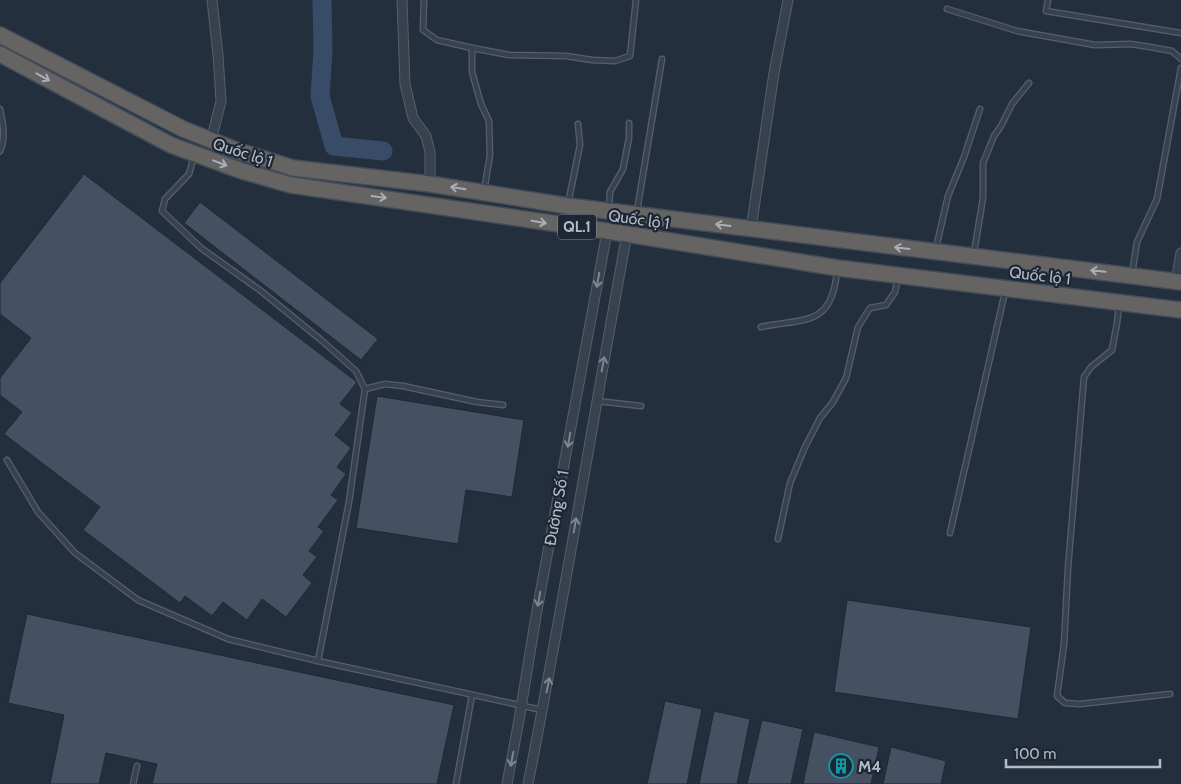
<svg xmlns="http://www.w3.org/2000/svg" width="1181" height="784" font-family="Cabin,sans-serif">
<rect width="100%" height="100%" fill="#242f3e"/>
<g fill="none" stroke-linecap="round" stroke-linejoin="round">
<path stroke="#394c67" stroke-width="19" d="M322,0L323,51L320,96L334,146L383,151"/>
</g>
<g fill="#455162" stroke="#1f2835">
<path d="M84,174L357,382L340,404L352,413L335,435L351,448L337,467L346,474L331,495L338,500L318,527L324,531L309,551L317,557L303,575L312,583L286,617L262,599L247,620L223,602L212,616L185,596L180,603L83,530L100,507L4,434L22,412L0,395V378L31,338L0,314V283Z"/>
<path d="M200,202L378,339L361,360L184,223Z"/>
<path d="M377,396L524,420L512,497L466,490L458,544L356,528Z"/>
<path d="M847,600L1031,627L1018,719L834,692Z"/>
<path d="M27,614L454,705L437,784H152L157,764L106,753L99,784H50L64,715L8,703Z"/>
<path d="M665,701L702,709L687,784H647Z"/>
<path d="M714,711L750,719L737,784H699Z"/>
<path d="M762,720L803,729L791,784H747Z"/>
<path d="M814,732L879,747L871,784H803Z"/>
<path d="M891,747L946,761L941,784H883Z"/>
</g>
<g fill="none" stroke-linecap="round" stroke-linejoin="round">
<g stroke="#565f6c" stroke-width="7">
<g id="service">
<path d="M424,0L423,30L437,40L472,48V72L481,104L489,121L490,155L484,191"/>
<path d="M1048,0L1046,11L1181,33"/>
<path d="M947,9L1017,31L1095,45L1131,44L1150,47L1172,51L1181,59"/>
<path d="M472,48L509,55L566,56L592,60L615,61L630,56L636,0"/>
<path d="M0,109C3,123 6,138 0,151"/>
<path d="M194,156L189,174L165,199L162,211L201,248L261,291L320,339L356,371L365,389L349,502L318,661"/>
<path d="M568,204L580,145L578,124"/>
<path d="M609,210L610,192L623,169L629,138V123"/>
<path d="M637,211L662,59"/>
<path d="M936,248L948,196L964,157L980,109"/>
<path d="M974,253L983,198V163L994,136L1001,126L1012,104L1029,83"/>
<path d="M1132,274L1137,242L1157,199L1181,68"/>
<path d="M1119,305L1117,323L1112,350L1091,367L1084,377L1068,568L1064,644L1057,696L1065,703L1080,704L1170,694"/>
<path d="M761,327C805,318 832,327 837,271"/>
<path d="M365,389L385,384L403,386L477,402L503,405"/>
<path d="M597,401L641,406"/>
<path d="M7,460L38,512L75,553L138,600L228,639L318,661L542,710"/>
<path d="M950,533L1005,292"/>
<path d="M778,539L790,483L805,447L820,418L833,402L846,378L858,327L870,308L886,305L895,292L898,278"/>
<path d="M133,784L137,766"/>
<path d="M456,784L472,695"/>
</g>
</g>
<g stroke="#565f6c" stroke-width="11">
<g id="minor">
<path d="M402,0L405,84L413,118L426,136L430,152V184"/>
<path d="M211,141L221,101L218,55L212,0"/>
<path d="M751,229L774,73L788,0"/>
<path d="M1176,282L1181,253"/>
<path d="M507,784L519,720L536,616L607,232"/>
<path d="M528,784C564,601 593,417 627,234"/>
</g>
</g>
<g stroke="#434c59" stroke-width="18">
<g id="trunk">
<path d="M0,35L183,129L236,150L293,168L430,184L568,206L1181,282"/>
<path d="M0,54L171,145L242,171L291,185L627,234L838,268L1181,310"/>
</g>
</g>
<use href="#service" stroke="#38414e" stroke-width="4.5"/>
<use href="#minor" stroke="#38414e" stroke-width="9"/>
<use href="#trunk" stroke="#656462" stroke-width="15"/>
</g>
<defs><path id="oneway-shaft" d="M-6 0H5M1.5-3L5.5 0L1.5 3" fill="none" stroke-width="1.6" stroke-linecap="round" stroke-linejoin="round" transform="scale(1.25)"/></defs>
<g stroke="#a8afba">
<use href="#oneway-shaft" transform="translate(43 77) rotate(29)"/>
<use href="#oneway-shaft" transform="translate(220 163) rotate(21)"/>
<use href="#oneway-shaft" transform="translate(458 188) rotate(-171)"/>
<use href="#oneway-shaft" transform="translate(379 197) rotate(8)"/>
<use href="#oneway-shaft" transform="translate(539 222) rotate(9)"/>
<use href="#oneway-shaft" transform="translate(723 225) rotate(-173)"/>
<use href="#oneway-shaft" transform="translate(902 248) rotate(-173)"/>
<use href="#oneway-shaft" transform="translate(1098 271) rotate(-174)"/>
</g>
<g stroke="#7c8592">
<use href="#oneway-shaft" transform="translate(598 280) rotate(100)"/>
<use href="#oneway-shaft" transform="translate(603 364) rotate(-80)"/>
<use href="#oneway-shaft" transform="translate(569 440) rotate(100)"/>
<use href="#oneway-shaft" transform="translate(575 525) rotate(-80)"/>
<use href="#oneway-shaft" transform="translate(539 599) rotate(100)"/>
<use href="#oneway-shaft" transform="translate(548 685) rotate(-79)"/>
<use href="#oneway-shaft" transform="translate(512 759) rotate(101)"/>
</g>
<defs>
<g id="building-ring" transform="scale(1.25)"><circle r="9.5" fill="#1d2633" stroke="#0f9aa8" stroke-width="1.5"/><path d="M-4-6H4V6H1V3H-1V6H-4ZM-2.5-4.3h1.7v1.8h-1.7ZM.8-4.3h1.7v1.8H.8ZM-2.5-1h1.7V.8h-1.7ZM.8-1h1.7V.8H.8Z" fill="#0f9aa8"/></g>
</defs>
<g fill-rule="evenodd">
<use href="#building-ring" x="841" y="766"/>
</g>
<g text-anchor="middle" stroke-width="4.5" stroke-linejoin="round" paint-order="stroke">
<rect fill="#1d2633" stroke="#878f9c" stroke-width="1" x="558" y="214.5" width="38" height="25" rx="4"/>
<g font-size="15" font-weight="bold" fill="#b4bcc9">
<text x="577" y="232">QL.1</text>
</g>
<g font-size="16" fill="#b4bcc9" stroke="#1d2633">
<text transform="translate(243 152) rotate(18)" y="6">Quốc lộ 1</text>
<text transform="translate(639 219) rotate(8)" y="6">Quốc lộ 1</text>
<text transform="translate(1040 275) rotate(7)" y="6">Quốc lộ 1</text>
<text transform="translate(556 508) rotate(-80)" y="6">Đường Số 1</text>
</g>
<g font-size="16" font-weight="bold" fill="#b4bcc9" stroke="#1d2633" text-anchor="start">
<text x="858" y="772">M4</text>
</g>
</g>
<path d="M1006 759v8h154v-8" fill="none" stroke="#b4bcc9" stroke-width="2.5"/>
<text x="1014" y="759" font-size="15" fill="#b4bcc9" stroke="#1d2633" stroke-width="4" paint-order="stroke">100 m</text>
</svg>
